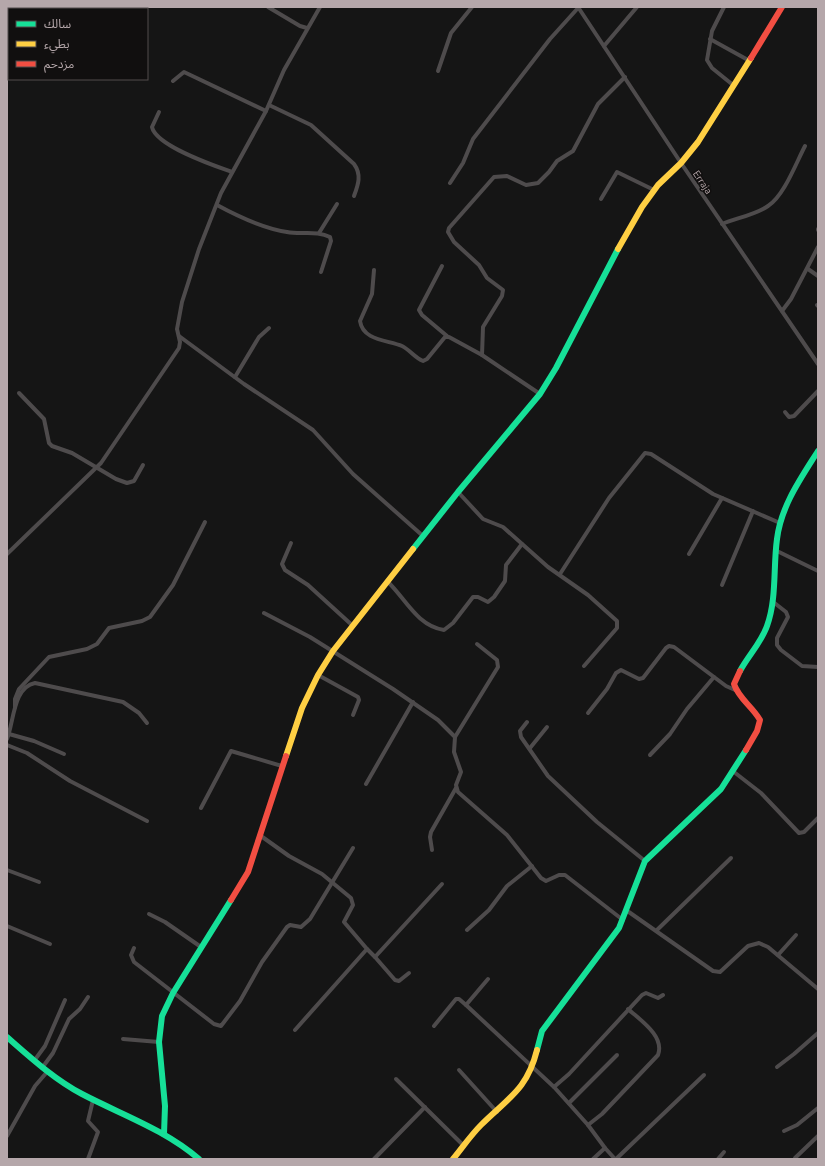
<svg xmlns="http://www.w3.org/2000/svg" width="825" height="1166" font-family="'Nunito Sans','Noto Sans Arabic',sans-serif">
<rect width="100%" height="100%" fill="#151515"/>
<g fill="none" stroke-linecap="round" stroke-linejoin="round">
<g stroke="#4e4b4c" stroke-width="4">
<path d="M268,7L300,26L307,28"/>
<path d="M578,7L681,163L818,364"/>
<path d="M724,7L712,31L707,60L712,68L733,85"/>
<path d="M710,39L748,60"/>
<path d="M604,46L637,7"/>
<path d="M438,71L451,33L472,7"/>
<path d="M173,81L184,72L266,111"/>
<path d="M269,105L311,125L354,164C362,175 358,185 354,196"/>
<path d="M159,112L152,127C156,146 215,166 232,172"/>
<path d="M450,183L463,163L473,139L550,39L578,8"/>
<path d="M601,199L617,172L654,190"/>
<path d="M217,205C239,217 262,228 287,232C301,235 317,230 330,237L331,241L321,272"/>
<path d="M722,224C736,218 755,215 768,206C784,196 796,163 805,146"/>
<path d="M818,230V229"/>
<path d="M319,233L337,204"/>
<path d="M442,266L419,310L422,315L447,336"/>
<path d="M808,269L818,276"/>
<path d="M374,270L372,294L360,321C363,341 388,340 402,346C410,350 415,358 423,361L427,359L445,337H449L482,355L540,394"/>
<path d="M817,305L818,306"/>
<path d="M782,311L791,299L818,247"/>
<path d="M179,336L244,384L313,430L353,474L423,536"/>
<path d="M482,355L483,327L502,296L503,290L487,278L479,265L454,242L448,232L449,228L494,177L507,176L526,185L538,183L549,172L557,161L573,151L598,104L625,77"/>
<path d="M235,377L259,337L269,328"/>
<path d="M19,393L44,419L49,443L52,446L72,453L116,479L127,483L134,481L143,465"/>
<path d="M785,412L789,417L794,416L818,391"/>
<path d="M458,492L483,519L503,527L548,567L588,595L617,621V628L584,666"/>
<path d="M291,543L282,564L285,570L308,585L353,626"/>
<path d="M777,551L818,571"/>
<path d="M7,554L101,463L179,348L180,342L177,329L182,302L199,249L221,193L266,111L284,70L320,7"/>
<path d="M689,554L722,498"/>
<path d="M560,574L609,498L645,453L651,454L713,494L780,523"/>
<path d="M388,582C405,598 417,626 444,630L453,623L473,597H478L488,602L494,597L505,581L506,565L522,544"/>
<path d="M722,585L753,511"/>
<path d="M772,601L786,612L788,617L777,638V645L781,650L802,666L818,667"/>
<path d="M264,613L310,637L393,689L438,720L455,737L454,752L461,772L456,785L458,792L507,835L541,878L546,881L559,875H565L623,920"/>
<path d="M318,675L358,697L359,700L353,715"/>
<path d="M15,707V699L19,689L49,657L87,649L97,644L109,628L142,621L150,617L173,585L205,522"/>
<path d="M588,713L607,689L616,673L621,670L639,679L643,678L666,648L669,646L674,647L726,686L735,690"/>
<path d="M527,722L520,731L521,737L548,776L597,822L645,861"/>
<path d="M9,734L34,741L64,754"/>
<path d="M455,737L498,667L497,660L477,644"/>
<path d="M7,739C14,722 13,687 35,683L123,702L139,713L147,723"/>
<path d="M7,745L27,753L70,781L147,821"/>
<path d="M530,748L547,727"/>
<path d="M650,755L670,734L687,709L714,677"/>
<path d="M734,772L761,793L799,833L804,832L818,818"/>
<path d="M366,784L413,702"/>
<path d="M201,808L231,751L282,766"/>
<path d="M261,836L289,856L322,874L351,898L353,905L344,922L367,949L295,1030"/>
<path d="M432,850L430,837L431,832L456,788"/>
<path d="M7,870L39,882"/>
<path d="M626,910L713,971L720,972L748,946L759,943L768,947L818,989"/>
<path d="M149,914L165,922L201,947"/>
<path d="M7,926L50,944"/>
<path d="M467,930L489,910L507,886L532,866"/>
<path d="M657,930L731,858"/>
<path d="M134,948L131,955L134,962L214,1024L221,1026L240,1001L262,962L287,927L290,925L301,927L310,919L353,848"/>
<path d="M367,949L375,957L442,884"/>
<path d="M778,955L796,935"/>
<path d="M375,957L395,980L399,981L409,973"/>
<path d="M488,979L466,1005L554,1087L588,1125L605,1148"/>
<path d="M434,1026L456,999H459L466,1005"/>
<path d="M123,1039L159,1042"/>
<path d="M34,1061L45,1046L65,1000"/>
<path d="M777,1067L794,1054L818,1033"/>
<path d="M42,1068L53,1053L69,1019L80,1009L88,997"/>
<path d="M459,1070L497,1112"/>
<path d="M396,1079L463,1145"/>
<path d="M554,1087L569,1074L642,995L646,993L658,998L663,995"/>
<path d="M569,1103L617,1055"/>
<path d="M588,1125L602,1114L658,1055C665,1036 640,1020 628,1009"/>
<path d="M784,1131L797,1125L818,1108"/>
<path d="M7,1136L35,1086L47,1072"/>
<path d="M795,1158L818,1136"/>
<path d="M88,1159L98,1132L88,1121L93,1100"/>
<path d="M374,1159L425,1107"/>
<path d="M593,1159L605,1148L615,1159"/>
<path d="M616,1159L704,1075"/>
<path d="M718,1159L724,1152"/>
</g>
<g stroke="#16e098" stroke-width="6">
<path d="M413,549L458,492L540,394L556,368L618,249"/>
<path d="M740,671C748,656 761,643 767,626C777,598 773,568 777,539C781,506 801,478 818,451"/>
<path d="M7,1037C31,1058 54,1079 82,1094C122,1115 164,1129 199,1159"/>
<path d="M537,1050L542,1031L619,928L645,861L721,789L746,750"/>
<path d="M164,1134L165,1106L159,1042L162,1016L173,993L231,900"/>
</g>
<g stroke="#ffcf43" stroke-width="6">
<path d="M618,249L642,207L658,185L681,163L698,142L751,58"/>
<path d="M286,756L302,708L318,675L333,651L413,549"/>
<path d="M453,1159C462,1148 471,1135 481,1125C508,1098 527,1090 537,1050"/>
</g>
<g stroke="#f24e42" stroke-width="6">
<path d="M751,58L782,7"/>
<path d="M740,671L734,684C739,699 752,706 760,720L757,731L746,750"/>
<path d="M231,900L248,872L286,756"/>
</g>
</g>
<g text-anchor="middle" stroke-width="3" stroke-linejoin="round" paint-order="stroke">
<g font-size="10" fill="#b5a7aa" stroke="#110f0f">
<text transform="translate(703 182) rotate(56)" y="4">Erraja</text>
</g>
</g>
<rect width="825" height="1166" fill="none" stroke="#b5a7aa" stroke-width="16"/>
<rect x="8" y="8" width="140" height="72" fill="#110f0f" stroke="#534c4d"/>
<rect x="16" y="21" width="20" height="6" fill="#16e098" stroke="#534c4d"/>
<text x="44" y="28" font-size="12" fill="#b5a7aa">سالك</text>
<rect x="16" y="41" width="20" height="6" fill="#ffcf43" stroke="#534c4d"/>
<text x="44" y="48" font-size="12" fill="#b5a7aa">بطيء</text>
<rect x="16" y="61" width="20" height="6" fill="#f24e42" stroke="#534c4d"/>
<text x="44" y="68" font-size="12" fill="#b5a7aa">مزدحم</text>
</svg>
